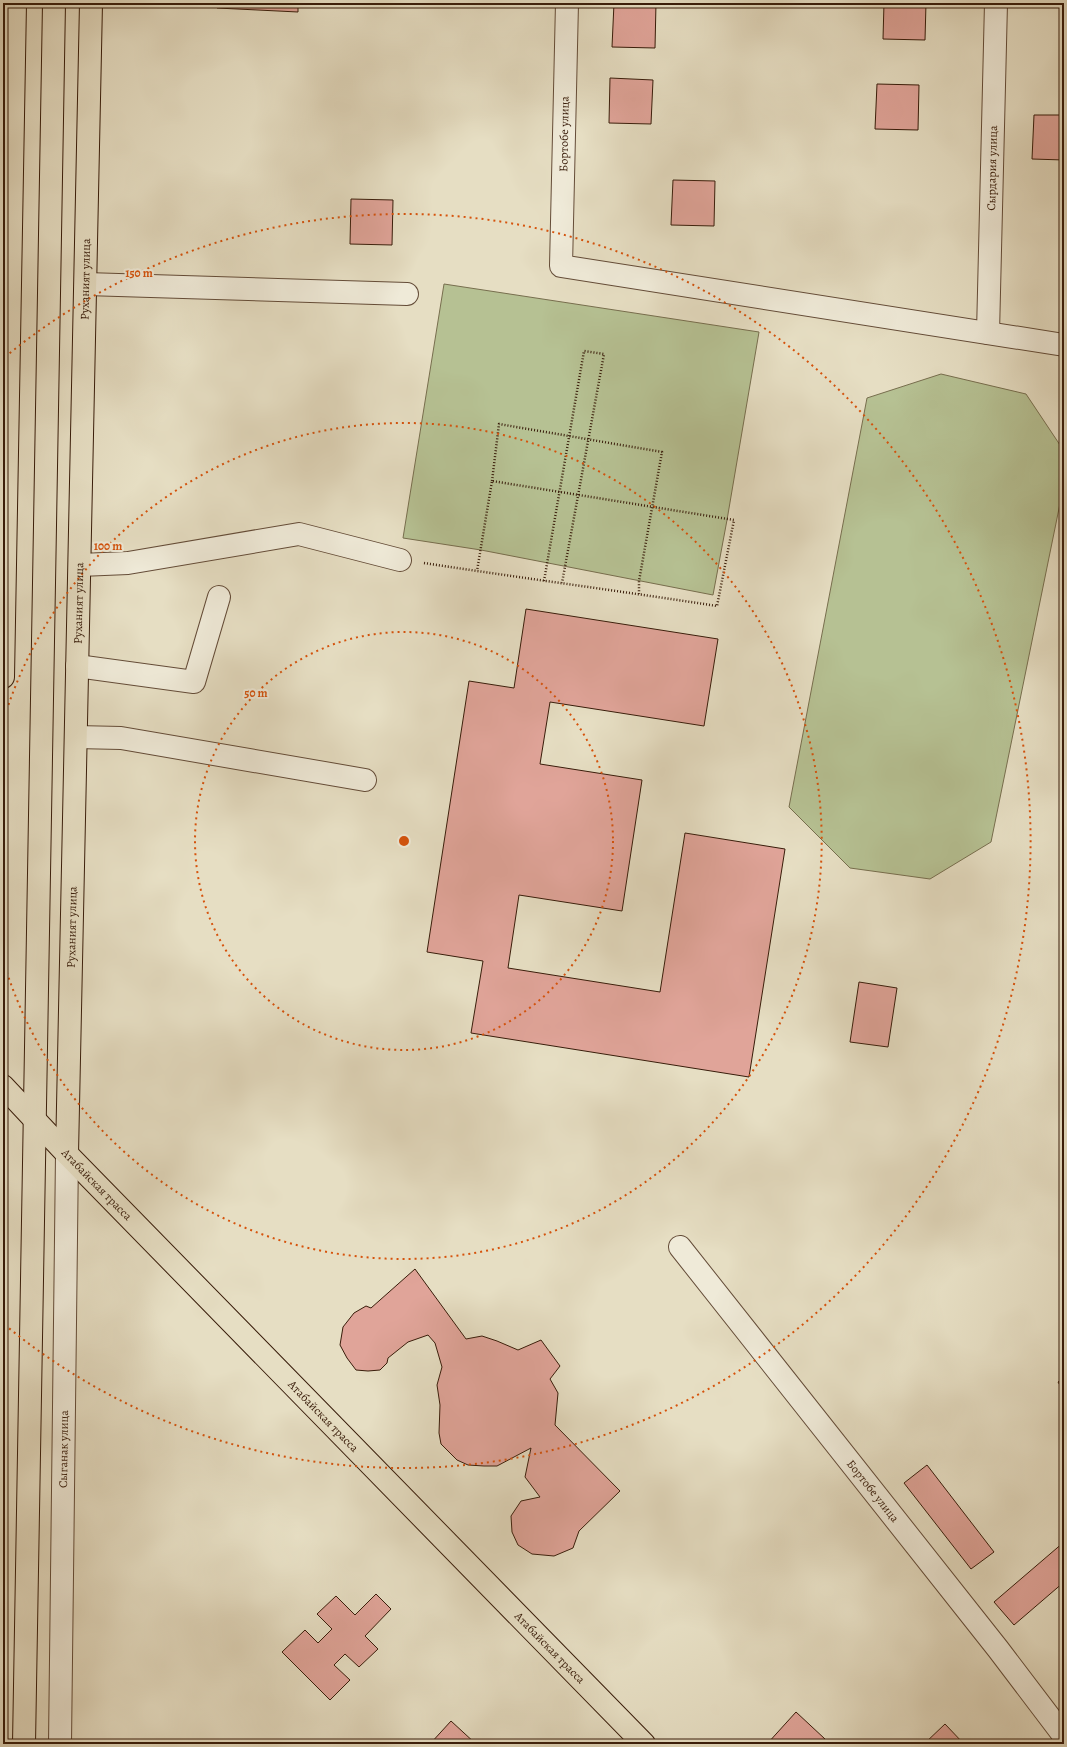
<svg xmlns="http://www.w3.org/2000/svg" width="1067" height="1747" font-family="Alegreya,serif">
<rect width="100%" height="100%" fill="#e6dec3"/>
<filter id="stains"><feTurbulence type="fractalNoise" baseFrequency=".005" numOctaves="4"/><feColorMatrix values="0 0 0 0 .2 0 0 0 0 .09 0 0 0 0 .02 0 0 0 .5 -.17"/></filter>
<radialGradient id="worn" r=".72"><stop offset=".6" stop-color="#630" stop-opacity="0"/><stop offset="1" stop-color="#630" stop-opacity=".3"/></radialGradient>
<g fill="#b6c193" stroke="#776e4e">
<path d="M444,284L759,332L727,520L713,595L481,550L403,538Z"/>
<path d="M941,374L1026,394L1064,451V484L991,842L930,879L850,868L789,807L867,398Z"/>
</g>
<g fill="#e0a499" stroke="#381c0a">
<path d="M217,3H298V12L217,8Z"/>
<path d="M614,3H656L655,48L612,47Z"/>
<path d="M884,3H926L925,40L883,39Z"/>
<path d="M610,78L653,80L651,124L609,123Z"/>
<path d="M877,84L919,85L918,130L875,129Z"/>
<path d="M1034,115H1064V160L1032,159Z"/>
<path d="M673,180L715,181L714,226L671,225Z"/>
<path d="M351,199L393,200L392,245L350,244Z"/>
<path d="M526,609L718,639L704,726L550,702L540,764L642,780L622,911L519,895L508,968L660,992L685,833L785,849L749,1077L471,1033L483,961L427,952L469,681L514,688Z"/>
<path d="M859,982L897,988L888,1047L850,1042Z"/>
<path d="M415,1269L466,1339L482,1336L497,1341L518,1350L541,1340L560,1366L550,1379L558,1393L555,1425L620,1491L579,1531L573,1548L554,1556L532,1554L518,1545L512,1532L511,1516L521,1501L540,1497L525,1477L531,1448L497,1466H484L468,1465L457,1460L441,1444L439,1433L440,1405L437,1385L442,1367L435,1343L428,1335L408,1342L388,1358L387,1363L380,1370L368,1371L356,1370L347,1358L340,1345L343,1327L354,1313L366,1306L371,1308Z"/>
<path d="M1064,1378V1392L1058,1382Z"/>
<path d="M927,1465L994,1552L971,1569L904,1483Z"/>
<path d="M1064,1542V1582L1014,1625L994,1602Z"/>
<path d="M376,1594L391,1609L365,1636L378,1649L359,1667L345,1654L334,1665L350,1680L330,1700L282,1652L305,1630L318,1643L332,1629L317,1614L336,1596L355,1615Z"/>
<path d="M796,1712L825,1739L820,1744H767Z"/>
<path d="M451,1721L476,1744H430Z"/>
<path d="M945,1724L964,1744H924Z"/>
</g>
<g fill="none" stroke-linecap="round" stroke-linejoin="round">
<g stroke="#644c38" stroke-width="24">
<g id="minor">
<path d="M567,3L561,266L1064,345"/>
<path d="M86,284L407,294"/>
<path id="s1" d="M988,333L996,3"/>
<path d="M80,565L128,563L299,534L400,560"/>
<path d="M77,666L194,682L219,597"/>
<path d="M76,737L121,738L365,780"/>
<path id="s2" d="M680,1247L998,1649L1064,1736"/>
<path id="s3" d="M60,1744L67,1154"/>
</g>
</g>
<g stroke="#381c0a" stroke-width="24">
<g id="major">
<path id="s4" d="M3,1086L67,1154L644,1744"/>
<path id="s5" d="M67,1154L91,3"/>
</g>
</g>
<g stroke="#381c0a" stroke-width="24">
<g id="highway">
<path d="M3,677L15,3"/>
<path d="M24,1744L54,3"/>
</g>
</g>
<g stroke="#381c0a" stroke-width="2.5" stroke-dasharray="1 2" stroke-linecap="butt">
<path d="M492,481L499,424L662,452L639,581V594"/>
<path d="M424,563C522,578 620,591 717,606L734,520L492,481L477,571"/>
<path d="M544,581L584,351L604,354L562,583"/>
</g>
<use href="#minor" stroke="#efead8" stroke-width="22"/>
<use href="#major" stroke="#e6dec3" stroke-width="22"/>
<use href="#highway" stroke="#e6dec3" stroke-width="22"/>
</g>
<g fill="none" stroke="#d6530c" stroke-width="2" stroke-dasharray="2 4">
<circle cx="404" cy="841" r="209"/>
<path d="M3 722A418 418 0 1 1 3 960"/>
<path d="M5 357A627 627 0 1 1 5 1325"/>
</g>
<g text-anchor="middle" stroke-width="4" stroke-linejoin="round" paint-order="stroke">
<g font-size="12" fill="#381c0a" stroke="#efead8">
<text transform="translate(564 134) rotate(-89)" y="4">Бортобе улица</text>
<text dy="4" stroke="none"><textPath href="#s1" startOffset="165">Сырдария улица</textPath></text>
<text dy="4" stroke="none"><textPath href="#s5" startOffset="875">Руханият улица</textPath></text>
<text dy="4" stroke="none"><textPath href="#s5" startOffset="551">Руханият улица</textPath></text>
<text dy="4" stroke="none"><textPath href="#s5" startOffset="227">Руханият улица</textPath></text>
<text dy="4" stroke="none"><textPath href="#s4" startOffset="136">Атабайская трасса</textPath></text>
<text dy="4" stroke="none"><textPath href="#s4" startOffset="460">Атабайская трасса</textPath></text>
<text dy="4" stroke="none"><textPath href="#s3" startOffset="295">Сыганак улица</textPath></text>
<text dy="4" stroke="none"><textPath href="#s2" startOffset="311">Бортобе улица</textPath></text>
<text dy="4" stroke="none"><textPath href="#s4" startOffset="784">Атабайская трасса</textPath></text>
</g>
</g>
<circle cx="404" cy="841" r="6" fill="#d6530c" stroke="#efead8" stroke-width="2"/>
<g font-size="12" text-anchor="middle" font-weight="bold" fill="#d6530c" stroke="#efead8" stroke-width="4" stroke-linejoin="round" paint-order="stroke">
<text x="139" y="277">150 m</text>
<text x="108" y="550">100 m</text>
<text x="256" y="697">50 m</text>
</g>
<rect width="1067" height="1747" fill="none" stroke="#e6dec3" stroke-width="16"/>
<rect x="4" y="4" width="1059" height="1739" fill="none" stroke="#381c0a" stroke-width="2"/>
<rect x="8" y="8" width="1051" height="1731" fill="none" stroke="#381c0a"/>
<rect width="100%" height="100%" filter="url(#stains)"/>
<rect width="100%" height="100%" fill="url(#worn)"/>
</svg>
